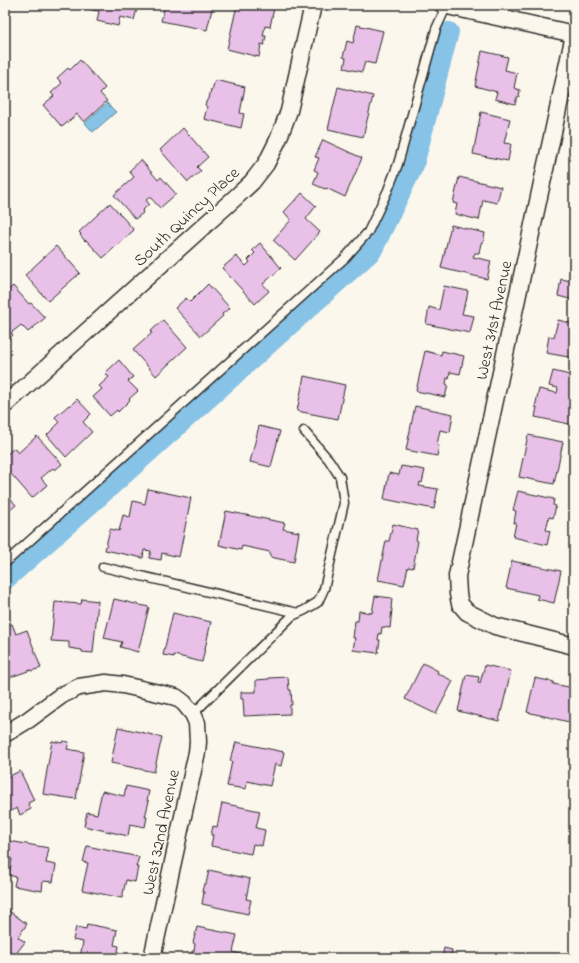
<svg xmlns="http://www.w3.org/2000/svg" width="579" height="963" font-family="'Indie Flower',sans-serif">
<rect width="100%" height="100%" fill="#fbf7ec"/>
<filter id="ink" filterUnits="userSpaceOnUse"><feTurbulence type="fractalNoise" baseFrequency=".025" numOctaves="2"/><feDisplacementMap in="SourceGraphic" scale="8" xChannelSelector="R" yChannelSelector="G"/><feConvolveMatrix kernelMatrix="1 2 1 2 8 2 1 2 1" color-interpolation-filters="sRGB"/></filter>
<g filter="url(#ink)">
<path fill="#86c3e6" stroke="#62869b" d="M107,103L116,112L93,132L85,123Z"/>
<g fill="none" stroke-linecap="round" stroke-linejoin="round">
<path stroke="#86c3e6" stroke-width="20" d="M5,580L120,478L372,251L414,165L449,32"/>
</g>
<g fill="#e9c0e8" stroke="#2b2b2b">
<path d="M93,5H138L134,20L120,17L118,26L97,21L99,11L92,10Z"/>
<path d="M165,5H213L207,30L161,21Z"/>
<path d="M237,5H263L274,8L270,27L265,26L263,36H266L264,45L261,44L259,57L227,49Z"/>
<path d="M357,25L383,31L375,64L365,62L362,72L344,68L346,58L343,57L347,41L353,43Z"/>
<path d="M482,51L508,57L505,70L517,73L514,88L520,90L519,97H517L515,104L495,99L497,92L475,86Z"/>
<path d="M80,60L105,88L100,93L107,101L84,122L77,114L62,127L43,105L54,96L51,93L62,83L57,78L68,68L70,70Z"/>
<path d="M215,80L245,87L240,113L244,114L241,128L204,119L207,107L205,105L207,100L209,99L211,89L212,90Z"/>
<path d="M338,87L373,96L363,137L328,129Z"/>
<path d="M481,112L510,119L504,143L511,144L508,161L473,154Z"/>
<path d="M183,128L208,157L197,167L201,171L188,182L160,150Z"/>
<path d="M323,140L362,158L345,197L326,188L325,189L313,184L318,172L314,170L319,158L315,157Z"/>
<path d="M141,160L158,180L161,177L176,194L160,208L150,197L146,200L149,204L142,211L143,213L135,219L114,195L134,177L129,171Z"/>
<path d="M459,177L501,187L497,203L483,200L479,220L455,214L457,204L453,203Z"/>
<path d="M302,193L316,206L306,219L320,232L295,260L273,240L291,220L284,212L295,200H296Z"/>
<path d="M110,203L134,230L103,258L86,240L85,241L80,235L81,234L79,232Z"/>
<path d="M574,220V241H571L573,232L571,231Z"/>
<path d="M451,225L485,233L483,243H481L479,253H475L473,257L491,261L487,279L441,268Z"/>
<path d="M260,243L281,268L263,284L269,291L255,304L222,268L236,256L246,266L250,262L248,260L255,253L252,250Z"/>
<path d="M56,246L80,273L48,301L25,275Z"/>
<path d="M574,270V300L558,296L561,279L571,281Z"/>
<path d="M208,284L230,308L222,314L223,316L201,336L175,308L186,298L190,302Z"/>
<path d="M13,286L29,304L31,303L45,318L28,332L21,325L11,333L13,335L5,343V293Z"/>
<path d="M444,286L468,291L466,302H465L462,314L474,316L470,333L426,324L429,307L439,310Z"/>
<path d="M163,320L187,347L156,376L133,350L152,333L150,332Z"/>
<path d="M558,320L574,324V358L546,353L549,336L554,337Z"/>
<path d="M425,351L441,355L442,351L464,356L460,374L450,372L449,379L447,378L446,384L448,385L445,397L416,391Z"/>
<path d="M119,360L133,377L128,381L138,391L129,399L130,400L118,412L117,410L110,416L93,397L102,389L99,386L109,377L105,373Z"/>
<path d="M553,371L574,376V425L535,417L537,407H535L539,389L557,393L558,388L549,386Z"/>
<path d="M304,376L345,385L338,419L297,411Z"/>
<path d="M77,399L91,414L83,422L92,432L66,457L47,435L59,423L55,417L69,405L70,406Z"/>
<path d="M415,406L453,414L450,432L440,430L437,445L439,446L437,456L406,450Z"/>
<path d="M259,426L280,431L271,467L250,462Z"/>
<path d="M528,435L563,442L554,484L519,477Z"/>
<path d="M37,436L62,464L55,470L53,468L41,478L47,485L32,498L5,467V456L14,448L18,453Z"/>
<path d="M401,466L425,470L422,483L420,482L419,486L438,489L434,509L384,499L389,473L399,475Z"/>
<path d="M148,489L191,498L179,557L162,553L161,560L149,558L151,551L144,550L143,558L105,550L110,529L119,531L123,515L130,517L133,501L145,504Z"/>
<path d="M518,491L554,499L553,505L556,506L553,518L549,517L546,530L550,531L547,545L513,537L516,523H514L516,511L513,510Z"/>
<path d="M5,493L16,505L5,515Z"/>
<path d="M226,511L285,523L283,529L299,532L294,562L270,557V552L242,546L241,550L219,545Z"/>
<path d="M393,524L418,530L416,540L418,541L413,568L408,567L404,585L378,580L386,541H389Z"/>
<path d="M512,561L561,571L554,603L537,599L538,595L506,588Z"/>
<path d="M375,596L392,598L391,609H392L390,628L382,627L381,634L379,633L378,640H380L378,653L353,650L355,638H353L355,621H358L359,611L372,613Z"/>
<path d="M82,599L98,601L93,653L82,652V650L69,648V642L51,641L55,602L81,604Z"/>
<path d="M114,599L149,607L138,652L120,647L122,642L104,638Z"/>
<path d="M173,613L211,622L202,662L174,655V657L163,655Z"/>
<path d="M12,624L16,634L27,630L41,668L31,671V670L8,678L5,669V626Z"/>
<path d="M423,663L438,671L437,673L453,681L436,714L405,699Z"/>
<path d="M485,665L511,671L499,721L458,711L466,675L479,677L478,682L480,683Z"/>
<path d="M288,677L289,690H291L292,705H290V714L244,716L243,699H241V692H256V680L269,679V678Z"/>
<path d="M535,678L554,682L553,684L574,688V701L569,722L527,712Z"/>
<path d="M118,727L162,737L154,772L111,763Z"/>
<path d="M52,741L62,743L63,741L69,742L67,749L84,752L76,799L43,794Z"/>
<path d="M236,742L284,752L281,766L275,764L270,786L247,781L246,789L227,786L232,761H230L232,753H233Z"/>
<path d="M20,771L34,800L28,803L31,809L20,815L17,808L5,814V778Z"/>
<path d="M126,786L149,791L147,801H149L145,817H147L145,827L130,824L128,836L84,826L87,812L97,814L102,791L124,796Z"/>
<path d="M222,803L260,811L256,828L265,830L262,846L253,844L251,854L211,846L213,835H211L213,826L217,827Z"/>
<path d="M9,841L49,848L46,863L56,865L53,882L43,881L42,891L14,886L16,877L9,875L12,859L7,858Z"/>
<path d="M87,846L139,857L136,867H138L135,882L126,880L122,898L82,890L88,863L83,862Z"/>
<path d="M209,870L250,879L246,899L251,900L248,914L202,904L204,892L202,891L204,884H206Z"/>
<path d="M5,908L27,924L18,937L25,942L15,955L8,950L5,955Z"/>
<path d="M87,924L117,930L114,945L119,946L117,958H87L80,957L83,942L73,940L76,927L86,929Z"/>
<path d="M197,927L237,935L233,952L240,954L239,958H191L192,951H194L195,944L193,943Z"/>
<path d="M444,948L452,950L451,958H442Z"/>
</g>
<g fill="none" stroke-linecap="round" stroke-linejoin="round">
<g stroke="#2b2b2b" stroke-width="11">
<g id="lane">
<path d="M5,563L345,258L368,232L388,190L398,164L436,29L447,5"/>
<path d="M103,567L298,613"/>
<path d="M193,714L292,616L305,610L318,602L324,589L344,503L340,477L329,460L304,431"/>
</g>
</g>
<g stroke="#2b2b2b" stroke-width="19">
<g id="street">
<path d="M443,5L574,34"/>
<path d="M574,35L457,576L458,594L460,604L467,612L495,626L574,646"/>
<path d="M5,405L236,197L252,182L266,164L278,140L289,111L313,5"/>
<path d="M5,734L28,720L62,695L79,687L106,683L123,685L176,697L184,703L193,714L197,723L198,742L197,752L152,958"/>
</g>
</g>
<use href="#lane" stroke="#fbf7ec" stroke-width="8"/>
<use href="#street" stroke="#fbf7ec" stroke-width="16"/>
</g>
</g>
<g text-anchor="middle" stroke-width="3.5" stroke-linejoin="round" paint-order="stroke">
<g font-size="17" fill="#2b2b2b" stroke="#fbf7ec">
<text transform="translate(186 216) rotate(-43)" y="6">South Quincy Place</text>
<text transform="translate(493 320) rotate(-78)" y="6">West 31st Avenue</text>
<text transform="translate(160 832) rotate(-78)" y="6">West 32nd Avenue</text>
</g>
</g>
<rect width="579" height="963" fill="none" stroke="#fbf7ec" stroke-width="20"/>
<rect x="10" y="10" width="559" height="943" fill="none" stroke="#2b2b2b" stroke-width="1.5" filter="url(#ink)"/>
</svg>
